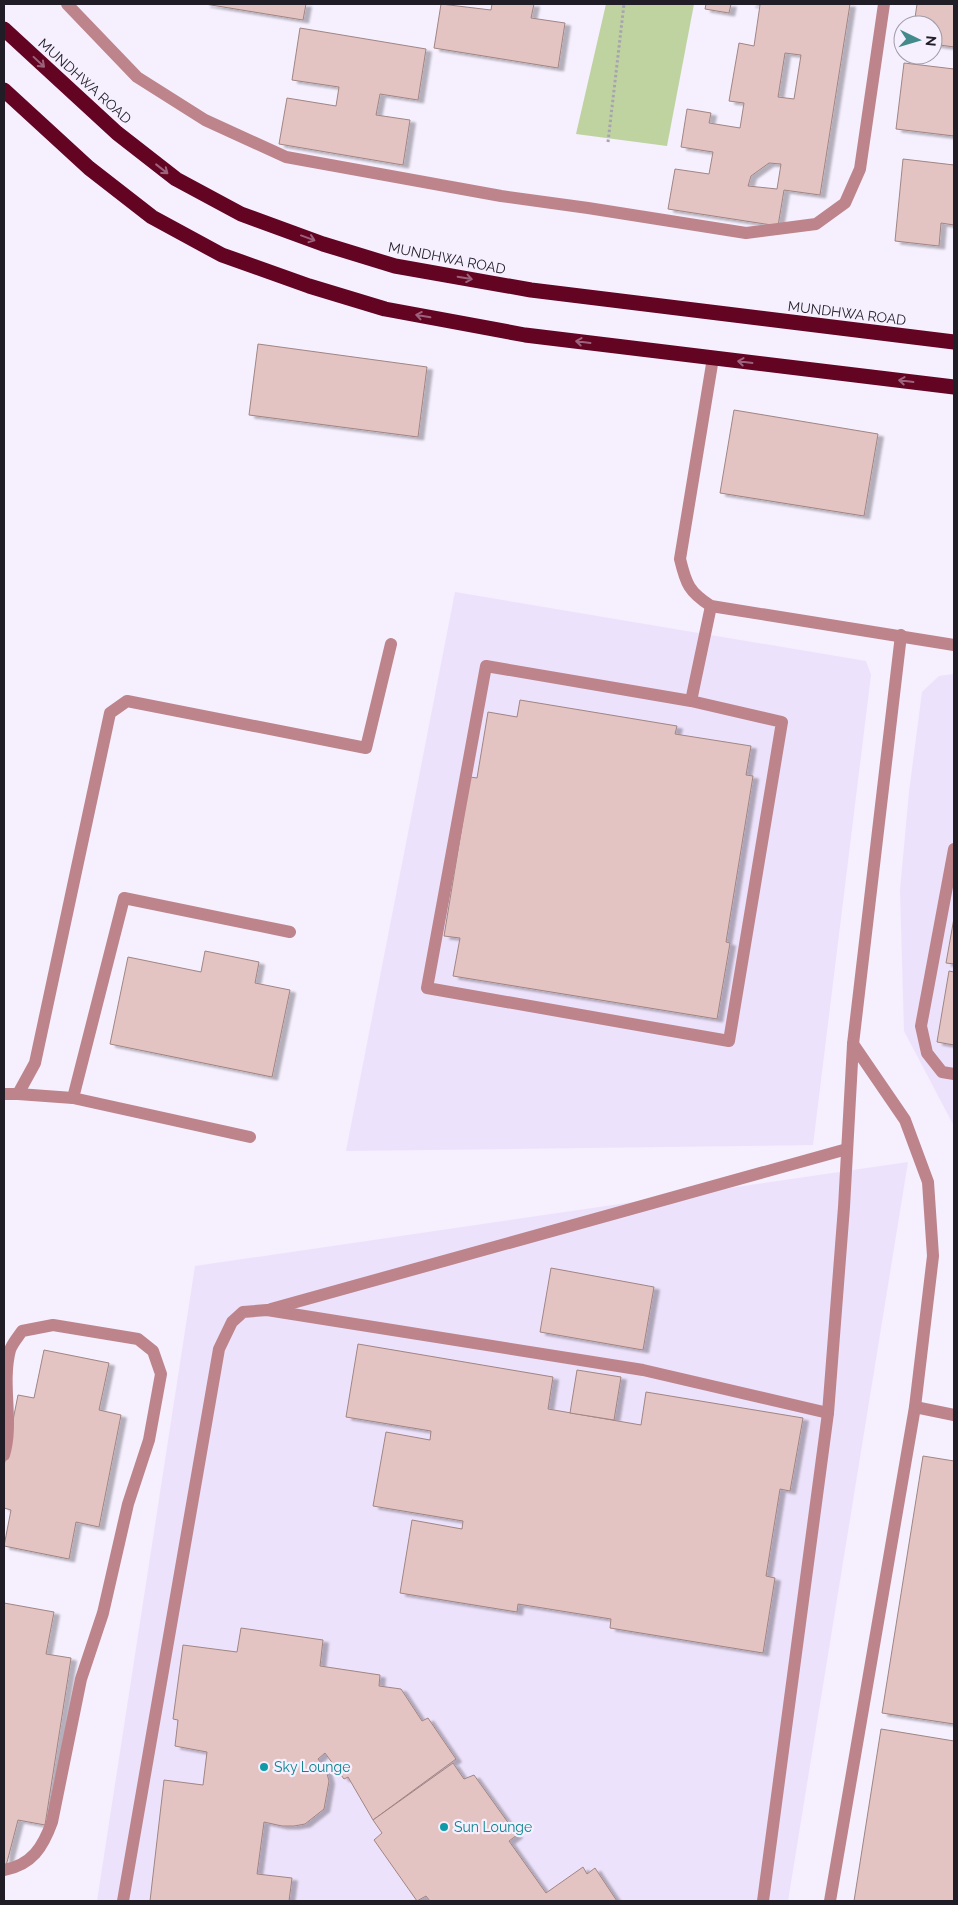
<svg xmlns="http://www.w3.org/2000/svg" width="958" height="1905" font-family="Raleway,sans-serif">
<defs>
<filter id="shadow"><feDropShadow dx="5.5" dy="3" stdDeviation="1" flood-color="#0004"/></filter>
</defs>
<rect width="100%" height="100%" fill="#f5effe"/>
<g fill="#ede2fb">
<path d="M455,592L866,661L871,675L813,1145L346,1151Z"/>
<path d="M954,674V1126L904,1031L900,890L909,792L922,692L939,676Z"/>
<path d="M908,1162L788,1901H97L195,1266Z"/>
</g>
<path fill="#bfd3a0" d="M606,4H694L667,146L576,134Z"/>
<g fill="#e3c4c2" stroke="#a18583" fill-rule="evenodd" filter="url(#shadow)">
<path d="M205,4H306L303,20Z"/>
<path d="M441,4L491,10L492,4H534L531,18L565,23L558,68L434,48Z"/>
<path d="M706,4H731L729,13L705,9Z"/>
<path d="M750,4H850L820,195L784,190L778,226L668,209L675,169L709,174L713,152L681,147L687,109L711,113L709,123L740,128L744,103L729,101L739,43L754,46L760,5ZM785,53L801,55L794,99L778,97ZM769,163L781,164L777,189L748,186L751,176Z"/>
<path d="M917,4H954V47L933,44V25H914Z"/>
<path d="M300,28L426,49L418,100L380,94L376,115L410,120L403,165L279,144L287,98L336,106L339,87L292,80Z"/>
<path d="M904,63L954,69V136L896,129Z"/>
<path d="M903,159L954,165V225L941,223L939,246L895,241Z"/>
<path d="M258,344L427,367L418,437L249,415Z"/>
<path d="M734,410L878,434L864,516L720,493Z"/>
<path d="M520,700L677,726L675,734L751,746L746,775L753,776L726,942L730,943L717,1019L453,976L460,938L444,936L470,777L477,778L488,712L517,717Z"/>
<path d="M954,918V964L946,963Z"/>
<path d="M205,951L259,962L255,983L290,990L272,1077L110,1044L128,957L201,972Z"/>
<path d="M949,971L954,972V1045L937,1042Z"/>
<path d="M551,1268L654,1287L643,1350L540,1332Z"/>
<path d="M358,1344L553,1377L548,1409L641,1425L646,1392L803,1418L790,1491L780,1489L766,1576L775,1578L763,1653L610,1628L611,1619L518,1604L517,1612L400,1593L412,1520L462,1529L463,1521L373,1506L386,1432L430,1440L431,1431L346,1417Z"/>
<path d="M44,1350L109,1363L99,1410L121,1415L99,1527L76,1522L69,1559L4,1546L11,1510L4,1508V1466L18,1395L34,1398Z"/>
<path d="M577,1370L621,1377L614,1420L570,1413Z"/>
<path d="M923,1456L954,1461V1724L882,1713Z"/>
<path d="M4,1603L54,1612L46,1654L71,1658L45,1825L18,1820L6,1866H4Z"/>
<path d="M241,1628L323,1640L320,1666L380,1675L379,1686L401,1689L422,1721L428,1718L456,1759L373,1820L348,1777L344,1779L325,1753L318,1759L326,1770L329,1781L324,1809L305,1824L294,1826H282L264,1822L257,1874L292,1878L289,1901H150L164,1780L203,1785L207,1752L175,1746L178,1720L173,1719L183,1645L237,1652Z"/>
<path d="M881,1729L954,1741V1901H854Z"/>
<path d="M453,1763L464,1779L474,1775L517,1835L509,1841L546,1893L583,1867L587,1874L595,1868L617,1901H430L426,1896L417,1901L374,1840L382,1833L373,1820Z"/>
</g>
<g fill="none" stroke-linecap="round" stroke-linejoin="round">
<path stroke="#a9a3b0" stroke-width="3" stroke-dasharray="2.5 2.5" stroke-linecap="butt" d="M608,142L624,4"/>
<g stroke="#bd848c" stroke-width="12">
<path d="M67,4L137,77L205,120L286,157L501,196L588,208L746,233L816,224L845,203L860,169L884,4"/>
<path d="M713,358L680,559C686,584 689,592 711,606L954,645"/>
<path d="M691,701L782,722L729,1041L427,988L486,666L691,701L711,606"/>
<path d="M954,849L921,1026L927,1053L942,1072L954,1074"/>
<path d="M4,1094H18L35,1063L110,713L127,701L366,748L391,644"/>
<path d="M18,1094L73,1098"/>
<path d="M250,1137L73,1098L124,898L290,932"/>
<path d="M271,1309L847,1149"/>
<path d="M915,1407L954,1415"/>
<path d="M4,1455C14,1422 1,1385 10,1350C12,1344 18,1337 22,1331L53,1325L138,1339L153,1351L161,1374L149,1440L128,1504L103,1613L81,1679L52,1822C43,1847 32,1865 4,1870"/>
<path d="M123,1901L219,1349L232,1322L243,1312L267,1310L643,1370L828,1413"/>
<path d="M763,1901L828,1413L844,1207L853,1044L901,635"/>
<path d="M830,1901L915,1407L933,1256L928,1182L905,1120L853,1044"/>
</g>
<g stroke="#630423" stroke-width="15">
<path d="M4,29L117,133L176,179L241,214L323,244L395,266L531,290L954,342"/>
<path d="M4,90L89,168L152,217L222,255L309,286L385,309L525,335L954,387"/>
</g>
</g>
<defs><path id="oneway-shaft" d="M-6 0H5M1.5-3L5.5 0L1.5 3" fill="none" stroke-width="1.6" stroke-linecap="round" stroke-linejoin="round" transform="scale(1.25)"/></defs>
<g stroke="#9d627b">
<use href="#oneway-shaft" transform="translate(39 62) rotate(43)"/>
<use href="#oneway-shaft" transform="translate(162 169) rotate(38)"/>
<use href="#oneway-shaft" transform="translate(308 238) rotate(20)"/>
<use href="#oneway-shaft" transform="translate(465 278) rotate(10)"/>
<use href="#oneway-shaft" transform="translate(423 316) rotate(-170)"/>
<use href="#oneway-shaft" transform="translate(583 342) rotate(-173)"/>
<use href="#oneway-shaft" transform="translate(745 362) rotate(-173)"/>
<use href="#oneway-shaft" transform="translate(906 381) rotate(-173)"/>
</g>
<g fill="#0f9aa8" stroke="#f5effe" stroke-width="2">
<circle cx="264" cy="1767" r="5"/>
<circle cx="444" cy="1827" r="5"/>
</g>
<g text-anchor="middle" stroke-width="4.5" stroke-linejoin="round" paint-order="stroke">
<g font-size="14" fill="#211d26" stroke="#f5effe">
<text transform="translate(85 81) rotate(42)" y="5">MUNDHWA ROAD</text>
<text transform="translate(447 258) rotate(11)" y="5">MUNDHWA ROAD</text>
<text transform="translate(847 313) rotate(7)" y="5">MUNDHWA ROAD</text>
</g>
<g font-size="14" fill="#0d838f" stroke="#f5effe" text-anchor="start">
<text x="274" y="1772">Sky Lounge</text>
<text x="454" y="1832">Sun Lounge</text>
</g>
</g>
<rect width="958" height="1905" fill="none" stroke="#211d26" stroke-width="10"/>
<g transform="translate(918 40) rotate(95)"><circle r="24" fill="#f5effe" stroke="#a09ba8"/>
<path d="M0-4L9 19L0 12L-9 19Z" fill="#428a8b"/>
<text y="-8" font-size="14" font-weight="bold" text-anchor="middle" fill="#211d26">N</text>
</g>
</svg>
